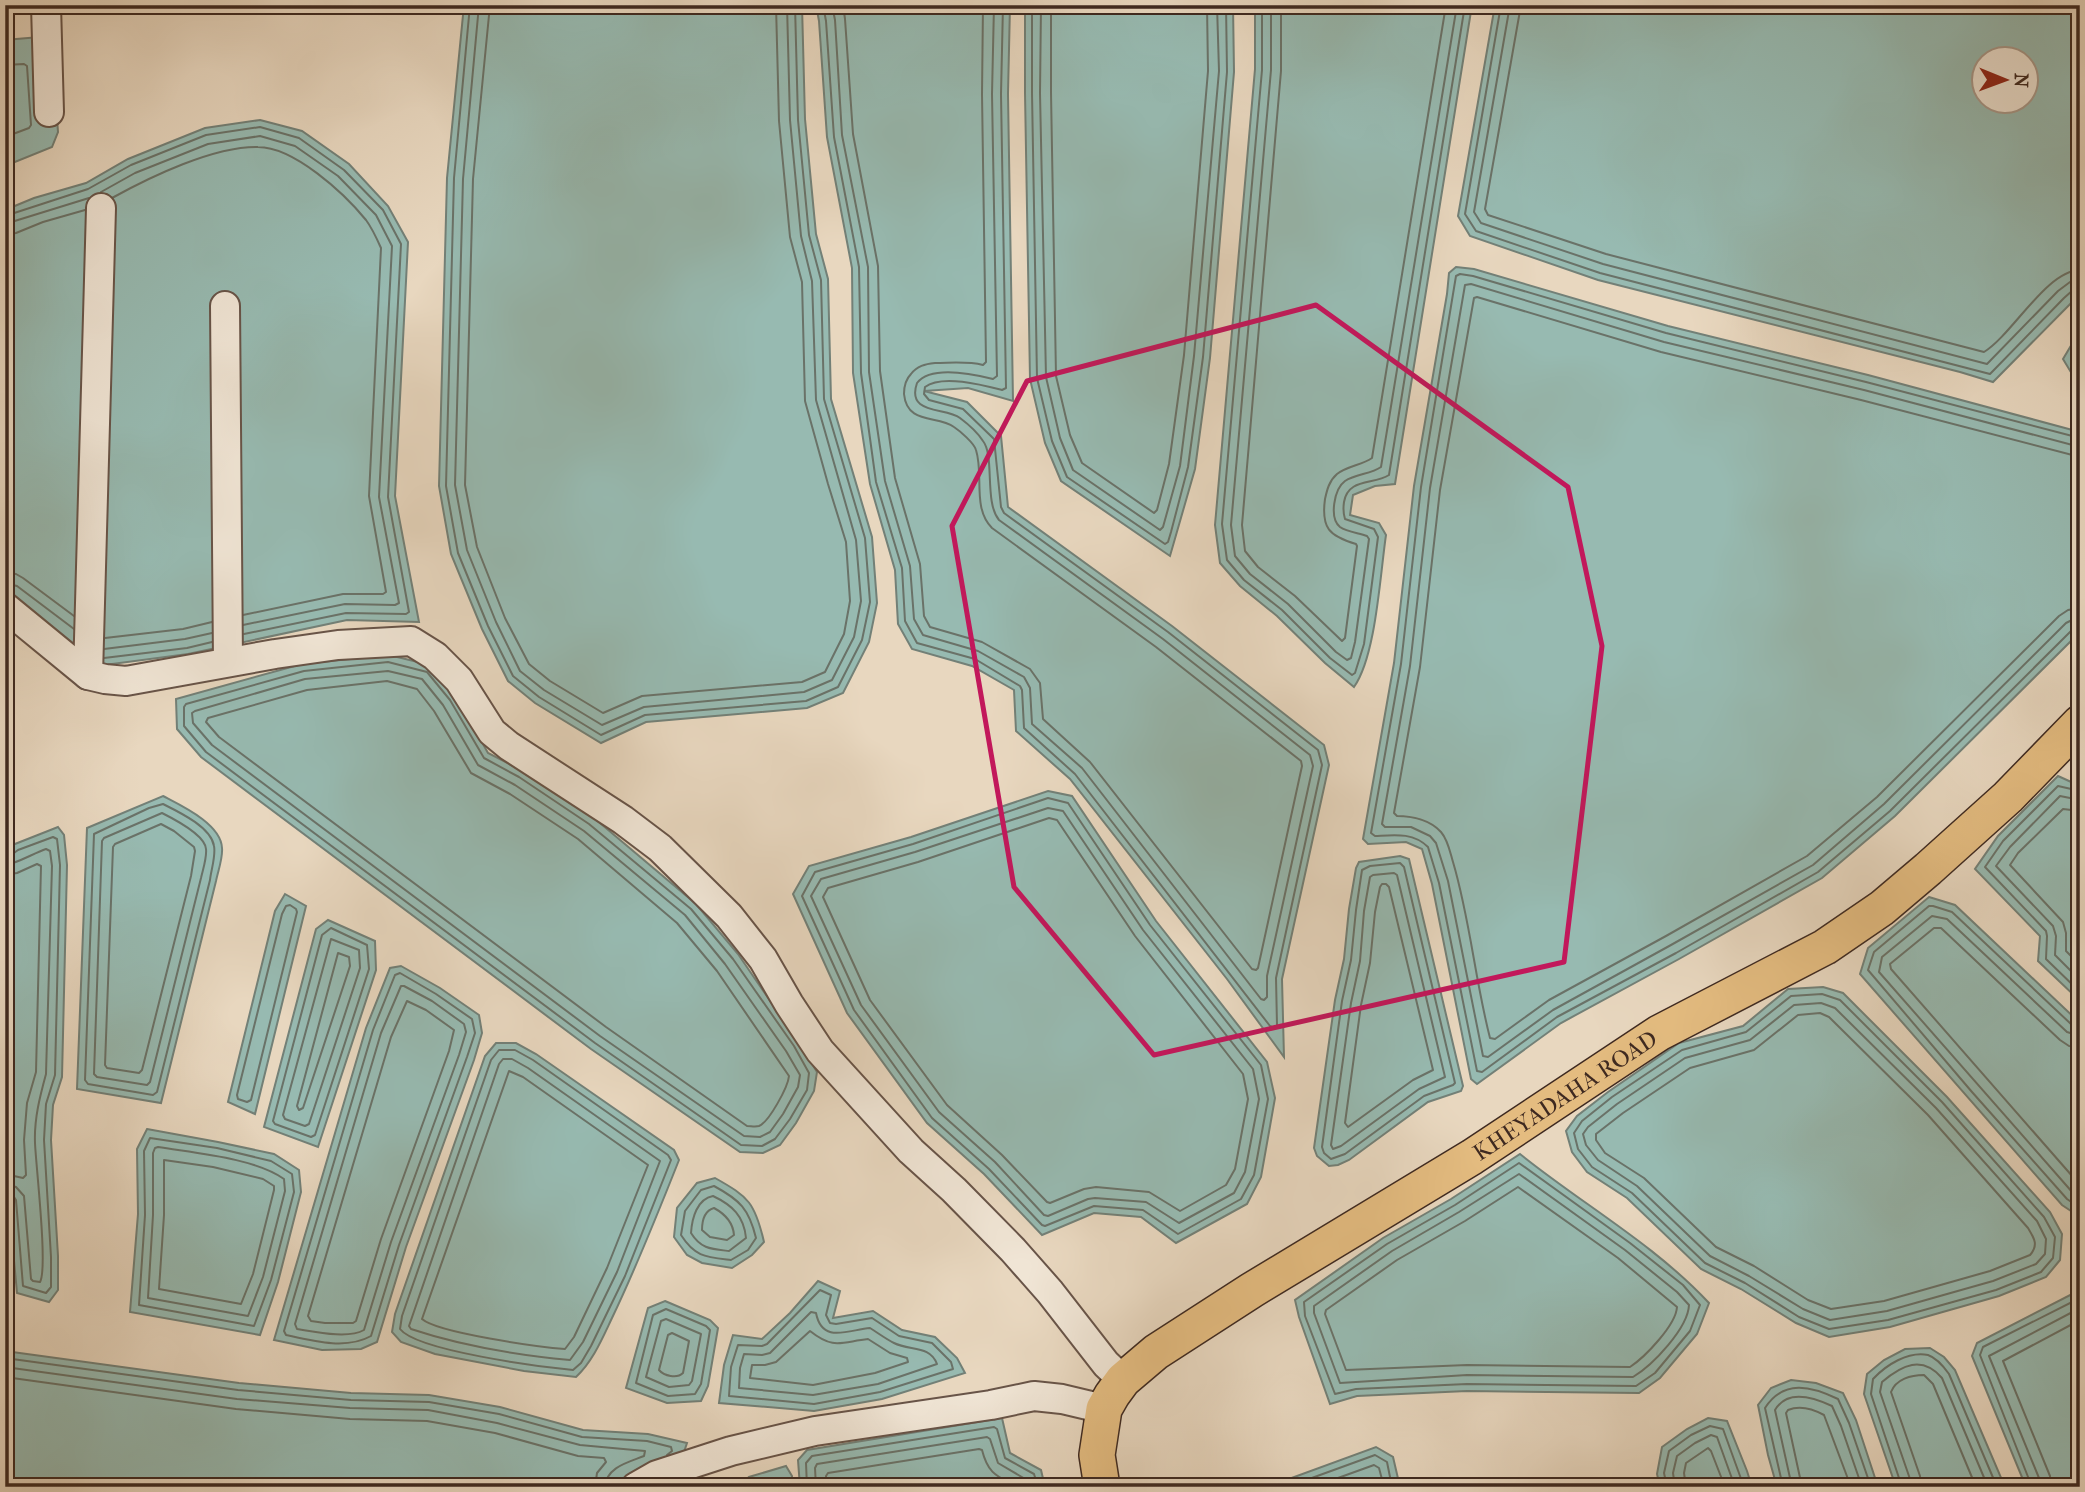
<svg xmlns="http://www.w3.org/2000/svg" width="2085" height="1492" font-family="'IM FELL French Canon',serif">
<rect width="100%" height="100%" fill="#e8d7bf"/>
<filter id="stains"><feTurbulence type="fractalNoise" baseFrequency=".00286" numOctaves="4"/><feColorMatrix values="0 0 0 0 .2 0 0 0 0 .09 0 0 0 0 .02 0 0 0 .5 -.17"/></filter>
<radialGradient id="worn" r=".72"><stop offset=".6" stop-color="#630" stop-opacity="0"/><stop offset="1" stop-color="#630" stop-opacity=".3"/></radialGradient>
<g fill="#97bab1" stroke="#738077" stroke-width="2" fill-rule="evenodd">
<path d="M464,5H802L805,119L816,234L828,279L831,399L872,537L877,603L869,642L843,693L807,708L646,722L601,743L535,703L508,681L482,629L451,554L439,486L447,178Z"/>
<path d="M816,5H1010L1008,94L1013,401L968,388L924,391L967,402L1001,436L1008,507L1172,626L1324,745L1329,765L1282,979L1284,1057L1227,979L1070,779L1016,731L1014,690L972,666L912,649L898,624L895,570L870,484L853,373L852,268L827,137L819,21Z"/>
<path d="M1025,5H1233L1234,72L1210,358L1195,469L1170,556L1061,481L1045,443L1030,379L1025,93Z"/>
<path d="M1255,5H1472L1395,484L1375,486L1353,495L1350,515L1379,523L1386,535C1380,575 1376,656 1354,687L1325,663L1277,616L1240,586L1220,563L1215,525L1255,69Z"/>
<path d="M1495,5H2080V294L1993,382L1960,372L1598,280L1470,236L1458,216ZM1983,60H2025V102H1983Z"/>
<path d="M51,36L58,132L52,147L5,166V40Z"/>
<path d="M260,120L302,131L349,164L388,206L408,242L395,496L419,622L347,620L188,654L97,666L5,597V210L34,198L86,183L128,159L205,128Z"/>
<path d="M1456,267L1474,269L1668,326L1868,375L2080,432V632L1895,816L1822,878L1679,959L1561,1023L1477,1084L1471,1079L1432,884L1422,849L1406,842L1368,844L1363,839L1394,663L1414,486L1447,294L1449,273Z"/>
<path d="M2080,337V376L2072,374L2063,359L2072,344Z"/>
<path d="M389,655L430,665L456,696L488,753L523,771L594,818L696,904L738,954L799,1043L817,1072L814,1091L796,1123L780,1145L763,1153L740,1152L591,1049L201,757L177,729L176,699L302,664Z"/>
<path d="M2058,776L2080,786V1001L2038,961L2040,936L1975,869L1998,836Z"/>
<path d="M1048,791L1072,796L1156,921L1267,1062L1275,1098L1261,1177L1247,1204L1176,1243L1141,1217L1094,1213L1042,1235L984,1174L927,1123L847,1013L793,894L809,866L911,837Z"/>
<path d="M163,796C182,806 221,824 222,848C223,858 218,871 216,881L161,1103L77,1089L87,828Z"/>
<path d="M58,827L64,835L67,865L62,1077L53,1105L51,1140L58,1256V1290L49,1302L17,1293L5,1162V851L15,844Z"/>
<path d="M1400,856L1409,859L1463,1086L1461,1091L1428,1102L1349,1160L1338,1165L1329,1166L1317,1156L1314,1148L1335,1000L1344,959L1349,909L1356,868L1359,862Z"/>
<path d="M285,894L306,906L255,1114L228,1102L275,911Z"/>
<path d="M1929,897L1955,905L2080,1023V1217L2062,1205L1860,974L1868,948Z"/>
<path d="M328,920L375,941L376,970L318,1147L264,1127L316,929Z"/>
<path d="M401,966L440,988L479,1015L482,1033L474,1060L406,1247L377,1342L361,1349L322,1350L274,1340L366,1028L390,968Z"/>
<path d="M1823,987L1843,993L1947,1097L2050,1212L2062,1234L2060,1260L2046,1277L1999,1296L1890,1327L1829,1337L1796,1323L1741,1289L1701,1269L1627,1198L1587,1172L1572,1152L1566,1131L1577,1116L1608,1092L1679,1043L1743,1026L1788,989Z"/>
<path d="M496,1043H516L536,1054L674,1150L679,1160C658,1213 637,1266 612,1318C602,1339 593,1361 576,1377L524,1371L435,1354L401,1342L392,1332L395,1314L485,1056Z"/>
<path d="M147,1129L218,1142L274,1154L299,1170L301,1192L278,1282L260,1335L130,1312L138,1214L137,1149Z"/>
<path d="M1520,1154C1582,1204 1654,1244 1709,1303L1697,1334L1660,1378L1639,1393L1467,1391L1357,1396L1330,1404L1299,1317L1295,1300L1383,1238L1451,1199Z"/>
<path d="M715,1178C749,1197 755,1203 764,1242L752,1255L732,1268L702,1263L687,1255L674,1237L677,1208L697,1183Z"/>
<path d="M818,1281L840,1291L833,1318L873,1311L902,1330L935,1337L957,1358L965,1373L882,1399L814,1411L719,1403L724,1365L733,1335L762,1339L790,1313Z"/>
<path d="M2080,1290V1487H2026L1972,1356L1977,1343Z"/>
<path d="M665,1301L710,1320L718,1328L708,1386L701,1401L667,1403L626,1388L648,1308Z"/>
<path d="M1930,1348L1944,1357L1955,1370L2005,1487H1896L1864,1394L1867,1374L1884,1360L1905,1349Z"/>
<path d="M5,1351L239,1383L351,1393L429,1395L500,1407L583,1430L648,1434L687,1443L684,1452L616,1487H5Z"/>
<path d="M1791,1380L1816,1383L1843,1393L1856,1420L1878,1487H1777L1768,1455L1758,1405L1771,1388Z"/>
<path d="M1002,1418L1010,1453L1041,1470L1045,1487H800L798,1460L807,1450Z"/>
<path d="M1708,1418L1727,1421L1747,1471L1752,1487H1660L1657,1474L1662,1447L1687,1429Z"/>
<path d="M1376,1447L1393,1457L1400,1487H1267Z"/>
<path d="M786,1466L792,1476V1487H738L749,1477Z"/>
</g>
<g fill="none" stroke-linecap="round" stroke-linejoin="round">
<g stroke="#6a7268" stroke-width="2">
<path d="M470,5L454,178L446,486L458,553L488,626L513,676L539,697L601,735L645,715L806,701L838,687L862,640L870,602L865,538L824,399L821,280L809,235L798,120L795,5"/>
<path d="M479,5L463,179L455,485L467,550L496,622L520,671L544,690L602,725L644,707L804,692L832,680L854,637L861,601L856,540L816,400L812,281L801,236L790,120L787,5"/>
<path d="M490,5L473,179L465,485L477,547L505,618L529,664L550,681L603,713L642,696L802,682L825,672L844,634L850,601L846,542L828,484L805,401L802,282L790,237L779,121L776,5"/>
<path d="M823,5L826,21L834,137L859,267L861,373L876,482L902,568L905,621L917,643L975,659L1020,686L1022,690L1024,728L1075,774L1270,1026L1274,1028L1277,1025L1276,978L1322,765L1318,750L1168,632L1004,513L1001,507L994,439L963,409L929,400L924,394L925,387C942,374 983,385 1002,390L1006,388L1001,94L1003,5"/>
<path d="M832,5L835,20L842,135L868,267L869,372L885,481L910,566L914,619L923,635L978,651L1024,677L1030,688L1032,724L1082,768L1261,999L1264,1000L1267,997V976L1313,766L1310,755L1163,639L999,520C984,502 995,456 983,441C978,433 968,424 960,418C945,407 906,415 917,383C931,365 973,374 993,379L997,376L992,94L994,5"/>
<path d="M843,5L845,19L853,134L878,266L880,371L895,478L920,564L924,616L930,627L982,642L1030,669L1040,683L1043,719L1090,762L1252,969L1256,970L1258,968L1302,766L1301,761L1156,647L992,528C972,508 984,475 976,450C974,443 960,431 954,427C937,415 907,425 904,394C904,387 906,379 911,374C917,366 925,364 935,363C951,363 967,361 983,365L986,362L982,94L983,5"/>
<path d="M1032,5V93L1037,378L1052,441L1067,477L1165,544L1168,542L1171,532L1188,467L1203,357L1227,72L1226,5"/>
<path d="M1041,5L1040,93L1046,377L1060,438L1073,470L1160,530L1163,527L1180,466L1194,356L1219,71L1217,5"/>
<path d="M1051,5V93L1056,376L1070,435L1082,463L1154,513L1157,510L1169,464L1184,355L1208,71L1207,5"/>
<path d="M1262,5V70L1222,524L1227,560L1244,580L1282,610L1330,658L1352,675L1355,673L1364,644L1378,537L1374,529L1345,519C1343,513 1343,509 1344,502C1348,478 1373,485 1389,475L1465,5"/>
<path d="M1271,5V70L1231,525L1235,556L1250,574L1288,604L1336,652L1347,660L1351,658L1355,642L1369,539L1367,536C1359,533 1347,532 1340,527C1329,518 1334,489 1345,481C1356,474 1371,474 1381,467L1457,5"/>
<path d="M1281,5V71L1242,525L1245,551L1258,567L1295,596L1342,641L1345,638L1357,546L1356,544C1329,536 1321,528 1325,499C1327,490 1329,481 1337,474C1347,466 1362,465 1372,458L1446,5"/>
<path d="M1501,5L1465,214L1476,231L1600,273L1990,374L2064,298L2073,290L2080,289"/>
<path d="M1510,5L1474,212L1481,223L1603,264L1987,364L2058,291L2070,282L2080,280"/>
<path d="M1521,5L1485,209L1488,215L1606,254L1984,352C2013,334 2046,271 2080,270"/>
<path d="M5,65L24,64L27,66L31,125L29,128L5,137"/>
<path d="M101,192L135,173L208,144L260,136L295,146L338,176L376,215L392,246L379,497L399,603L395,605L345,604L243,625"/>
<path d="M112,198C150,177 214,146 258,147C294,147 344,193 366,220C372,228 377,239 381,248L369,496L386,592L383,594H343L243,615"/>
<path d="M5,216L88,189L131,165L206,135L260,127L299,138L344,170L383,210L401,244L388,497L409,612L406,614L346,613L244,634"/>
<path d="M5,224L89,198"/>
<path d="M5,235L16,233L43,222L85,210"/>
<path d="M2080,438L1866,382L1666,333L1473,276L1460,274L1456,276L1421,487L1401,664L1371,833L1375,836C1394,835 1413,832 1428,847L1439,883L1477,1071L1482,1072L1557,1017L1676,953L1818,872L1890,811L2072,630L2080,628"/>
<path d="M2080,447L1864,390L1664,342L1471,284L1465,285L1430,488L1410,666L1382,824L1385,827H1411L1430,836L1436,843L1448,881L1483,1056L1488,1057L1553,1010L1671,945L1813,865L1884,804L2066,623L2072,620L2080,619"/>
<path d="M2080,457L1861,400L1661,352L1477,297L1474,298L1440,490L1420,667L1394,813L1397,816C1412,816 1430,820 1441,832C1448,840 1450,852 1453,862C1470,919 1475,980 1490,1038L1495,1039L1549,1000L1666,936L1807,856L1877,797L2059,616L2068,610L2080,608"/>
<path d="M5,573L16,574L23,578L74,616"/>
<path d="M5,583L17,586L74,629"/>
<path d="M105,638L183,629L212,622"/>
<path d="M104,649L185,639L212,633"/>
<path d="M104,658L187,648L212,642"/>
<path d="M388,662L427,672L450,700L484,758L519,777L589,824L691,909L733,959L794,1046L809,1073L807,1090L790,1119L775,1139L762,1146L741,1145L595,1043L206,752L184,726V707L186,704L304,671Z"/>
<path d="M388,671L422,679L443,705L478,765L515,785L584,831L685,915L725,964L786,1051L800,1075L798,1087L783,1114L770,1132L760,1137L744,1136L600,1036L212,745L193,723L192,713L195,711L305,679Z"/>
<path d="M387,681L417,689L434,711L471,773L510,794L578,839L677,923L717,971L789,1076C788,1087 769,1122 759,1126C755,1127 751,1126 747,1126L606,1027L219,737L206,722L208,718L307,690Z"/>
<path d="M2080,791L2058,786L2003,841L1985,867L2046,931L2047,936L2046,959L2080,992"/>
<path d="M1048,798L1068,803L1150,925L1261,1065L1268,1099L1254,1175L1241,1199L1178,1234L1143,1210L1094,1206L1045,1226L1042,1225L989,1169L932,1118L854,1010L802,896L815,872L913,844Z"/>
<path d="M2080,800L2060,796L2010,847L1996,866L2053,926L2056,936L2055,955L2080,980"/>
<path d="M163,804C179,812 211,827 214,846C216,856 211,870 210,880L157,1092L153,1095L88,1084L85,1080L94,834L149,808Z"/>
<path d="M1048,808L1063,811L1143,930L1253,1069L1259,1099L1245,1172L1234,1193L1179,1223L1146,1202L1095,1198L1088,1199L1048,1216L1044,1215L995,1162L939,1112L861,1005L811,896L821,879L915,852Z"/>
<path d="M2080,811L2063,809L2018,853L2010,865L2063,922L2066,933V951L2080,965"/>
<path d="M162,813C174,819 205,835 206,849C207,858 203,869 201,878L150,1082L147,1085L97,1077L94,1074L102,841L104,838Z"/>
<path d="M1049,818L1057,820L1135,936L1243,1074L1248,1099L1235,1169L1226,1185L1180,1211L1149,1192L1096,1187L1084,1189L1050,1203L1047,1202L1002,1155L947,1105L870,1000L823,897L828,888L918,862Z"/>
<path d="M161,824L174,831L194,847L195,851L191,876L142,1070L139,1073L107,1068L105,1065L113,847L115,844Z"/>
<path d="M5,856H10L18,850L53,837L57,839L60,865L55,1075L46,1104L44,1140L51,1257V1287L46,1293L23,1286L16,1200L12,1194L5,1193"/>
<path d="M1400,863L1404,867L1455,1083L1453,1085L1424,1096L1345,1154L1331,1159L1324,1153L1322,1147L1342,1001L1351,960L1356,910L1362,870L1370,866Z"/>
<path d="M5,865C16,864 34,853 46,849L50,851L52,866L46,1074C40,1096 34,1119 35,1143C36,1167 48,1268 40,1282L33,1281L31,1279L24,1196L16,1187L5,1184"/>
<path d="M1394,873L1397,875L1445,1077L1419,1089L1341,1146L1333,1149L1331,1145L1351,1003L1360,961L1364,911L1370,877L1373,875Z"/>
<path d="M5,875L17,873L37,864L41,866L36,1072L27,1103L24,1140L26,1175L23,1178L5,1174"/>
<path d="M1382,884H1386L1389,887L1433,1070L1413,1080L1348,1127L1345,1123L1361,1005L1370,963L1375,912L1380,887Z"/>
<path d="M290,905L296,909L297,912L251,1100L247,1102L238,1099L237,1095L282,914L286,906Z"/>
<path d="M331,928L367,945L369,969L315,1135L311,1137L275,1124L273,1121L322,935Z"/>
<path d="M331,939L359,950L360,968L309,1124L305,1126L285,1119L283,1115Z"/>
<path d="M338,953L349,957L350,966L303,1108L299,1110L297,1106Z"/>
<path d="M400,973L436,994L472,1019L475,1033L467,1057L399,1245L371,1336C346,1350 313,1341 286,1335L284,1331L373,1030L395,975Z"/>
<path d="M401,986H404L432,1001L464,1024L466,1032L459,1055L391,1242L364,1330C348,1339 316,1332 297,1329L295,1324L381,1033Z"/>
<path d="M1822,994L1840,1000L1942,1102L2044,1217L2055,1237L2053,1258L2041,1272L1996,1290L1888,1320L1829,1329L1799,1317L1745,1283L1705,1263L1632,1193L1592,1167L1578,1149L1574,1133L1582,1121L1612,1097L1682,1050L1746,1032L1791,996Z"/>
<path d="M407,1001L426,1010L454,1030L449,1051L381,1239L356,1321L353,1323H325L311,1321L308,1316L391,1037Z"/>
<path d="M1821,1003L1835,1008L1936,1108L2037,1221L2046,1239L2045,1254L2036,1264L1993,1281L1887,1311L1830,1320L1803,1309L1749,1276L1710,1256L1637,1186L1598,1160L1586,1145L1583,1134L1588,1127L1617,1104L1685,1058L1750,1040L1794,1005Z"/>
<path d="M1820,1013L1829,1017L1928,1115L2028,1228C2034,1238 2039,1245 2030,1255L1990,1271L1884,1301L1831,1309L1808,1300L1754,1266L1716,1247L1644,1178L1605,1153L1596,1140V1134L1623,1113L1690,1068L1754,1050L1798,1015Z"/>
<path d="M2080,1028L2072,1025L1952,912L1933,906H1929L1874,952L1868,970L1972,1092L2067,1199L2080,1208"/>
<path d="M2080,1036L2067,1032L1947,919L1932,916L1882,957L1879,972L2073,1193L2080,1198"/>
<path d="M2080,1047L2069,1046L2060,1040L1941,928H1934L1890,964L1891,969L2080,1185"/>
<path d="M499,1050H515L533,1060L668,1155L671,1160L625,1276L591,1346L581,1363L573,1370C542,1367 417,1351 400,1329L402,1316L491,1060Z"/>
<path d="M503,1059H512L528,1068L660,1161L617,1272L583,1342L570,1360C517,1355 462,1346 411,1329L409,1326L499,1064Z"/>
<path d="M509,1071L523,1077L648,1165L607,1268L574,1337L565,1349C539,1347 438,1333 422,1319Z"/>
<path d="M150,1138L217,1148L271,1161L292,1174L294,1192L271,1280L254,1326L139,1305L145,1215L144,1151Z"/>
<path d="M158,1147C194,1153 255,1158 284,1179L285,1191L263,1277L248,1316L148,1298L153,1215V1153L155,1148Z"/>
<path d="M164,1160L213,1167L263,1179L274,1186V1190L253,1274L241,1304L159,1289L164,1215Z"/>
<path d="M1519,1163L1630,1243L1683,1285L1700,1305L1690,1331L1655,1373L1636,1386L1467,1384L1356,1389L1335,1394L1305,1316L1304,1302L1387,1244L1455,1205Z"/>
<path d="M1519,1174L1625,1250L1677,1292L1689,1305C1688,1328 1653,1365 1633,1377L1467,1375L1340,1383L1314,1313V1306L1392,1251L1459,1212Z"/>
<path d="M714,1186C740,1200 749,1209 756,1238L748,1250L731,1260C706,1257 695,1257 681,1235L685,1211L701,1190Z"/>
<path d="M1518,1187L1618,1258L1677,1307C1676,1325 1645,1357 1630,1367L1467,1365L1346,1370L1325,1314L1326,1310L1397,1260L1465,1221Z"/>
<path d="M713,1196C732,1205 744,1216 746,1238L729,1251C711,1249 701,1249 691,1233C692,1218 697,1199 713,1196Z"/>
<path d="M714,1208C725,1214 733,1222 734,1235L727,1240L710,1237L702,1230C702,1221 704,1211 714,1208Z"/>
<path d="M820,1290L831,1295L826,1315L830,1323L836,1324L872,1318L899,1336L932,1343L951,1362L953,1369L880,1392L814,1404L729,1396L731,1367L738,1345L762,1346L767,1344Z"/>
<path d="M666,1309L706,1326L710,1330L701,1384L695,1394L668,1396L636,1383L653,1315Z"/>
<path d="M811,1312L816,1313C822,1344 848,1330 870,1328C878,1333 886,1339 894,1343C910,1351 930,1345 937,1364L878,1384L813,1395L739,1388L740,1368L744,1354L762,1355L770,1353Z"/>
<path d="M666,1319L701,1334L692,1381L689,1385L669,1387L646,1377L661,1321Z"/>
<path d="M810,1331C834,1350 841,1342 868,1339L890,1353L907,1358L908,1362L875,1373L813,1385L750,1378L752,1365H765L776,1362Z"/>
<path d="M672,1333L689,1341L683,1373C677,1379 664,1376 659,1370L668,1335Z"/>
<path d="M5,1358L238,1390L351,1400L429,1402L499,1414L582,1437L647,1441L671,1447L672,1451L667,1455"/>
<path d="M5,1367L237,1399L350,1408L428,1410L497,1423L580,1445L645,1451L644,1456C629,1462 606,1467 605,1487"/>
<path d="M5,1377L236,1409L350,1419L427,1421L495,1433L578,1456L604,1458L606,1462L597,1473L595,1487"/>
<path d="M807,1487L806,1463L812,1456L994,1427L997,1429L1005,1458L1034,1474L1038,1487"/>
<path d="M816,1487L815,1468L817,1464L987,1437L990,1439L998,1463L1027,1480L1029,1487"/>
<path d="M826,1487V1476L828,1473L979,1449L982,1450C988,1474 997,1476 1017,1487"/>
<path d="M1287,1487L1375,1455L1387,1462L1392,1487"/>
<path d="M1313,1487L1374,1465L1379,1468L1384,1487"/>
<path d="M1667,1487L1664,1473L1669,1451L1691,1435L1710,1426L1723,1429L1744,1487"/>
<path d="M1675,1487L1673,1473L1677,1456L1695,1443L1711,1435L1717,1437L1735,1487"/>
<path d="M1686,1487L1684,1473L1686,1463L1708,1448L1711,1451L1725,1487"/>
<path d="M1783,1487L1765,1408C1784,1379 1811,1386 1838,1399L1849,1423L1871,1487"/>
<path d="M1792,1487L1775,1410C1787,1389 1813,1397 1832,1406L1841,1426L1862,1487"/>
<path d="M1802,1487L1786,1413L1788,1410C1800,1405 1813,1409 1824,1415L1851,1487"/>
<path d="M1902,1487L1871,1394L1873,1379C1886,1365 1908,1351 1928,1355C1937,1358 1944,1367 1949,1374L1997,1487"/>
<path d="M1911,1487L1910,1479L1880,1392L1882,1382C1902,1365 1922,1355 1942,1378L1988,1487"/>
<path d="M1921,1487L1920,1476L1891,1392C1896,1379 1911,1375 1924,1375L1933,1384L1976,1487"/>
<path d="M2032,1487L1980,1355L1983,1347L2080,1298"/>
<path d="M2041,1487L2039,1478L1989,1356L2080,1308"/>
<path d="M2051,1487L2050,1476L2003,1361L2080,1320"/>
</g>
<g stroke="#685448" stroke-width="32">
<g id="minor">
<path d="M46,5L49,112"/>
<path d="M225,306L228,662"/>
<path d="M5,607L88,675L105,679L126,681L275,654L338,645L411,641L435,656L459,680L492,732L509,746L623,820L660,848L729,916L763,959L789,1004L820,1051L911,1151L954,1190L1013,1250L1050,1292L1106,1364L1123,1380"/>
<path d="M88,675L101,208"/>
<path d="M636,1487L657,1475L731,1451L815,1431L991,1405L1034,1396L1062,1399L1104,1409"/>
</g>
</g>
<g stroke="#3e2920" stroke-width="38">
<g id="major">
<path id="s1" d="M1102,1487L1097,1455L1104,1409L1112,1395L1123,1380L1156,1352L1252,1290L1472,1157L1659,1033L1825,947L1882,908L1928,869L2008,797L2080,723"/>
</g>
</g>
<use href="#minor" stroke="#f0e5d5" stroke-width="28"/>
<use href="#major" stroke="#e4bc80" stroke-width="35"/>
</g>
<path fill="none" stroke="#c2185b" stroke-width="5" stroke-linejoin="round" d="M1316,305L1568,487L1602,646L1564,962L1154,1055L1014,887L952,526L1027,381Z"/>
<g text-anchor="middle" stroke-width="5" stroke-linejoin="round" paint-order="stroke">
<g font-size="23" fill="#3e2920" stroke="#f0e5d5">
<text dy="8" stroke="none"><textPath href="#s1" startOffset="640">KHEYADAHA ROAD</textPath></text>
</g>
</g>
<rect width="2085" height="1492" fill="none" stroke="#e8d7bf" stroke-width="28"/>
<rect x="7" y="7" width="2071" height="1478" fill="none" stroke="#3e2920" stroke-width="3.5"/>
<rect x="14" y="14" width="2057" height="1464" fill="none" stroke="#3e2920" stroke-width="2"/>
<g transform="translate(2005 80) rotate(91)"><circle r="33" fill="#f0e5d5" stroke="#a99a8d" stroke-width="2"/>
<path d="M0-5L12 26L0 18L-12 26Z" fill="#8f2418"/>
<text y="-10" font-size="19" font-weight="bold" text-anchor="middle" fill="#3e2920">N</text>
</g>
<rect width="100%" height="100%" filter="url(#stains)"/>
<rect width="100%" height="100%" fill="url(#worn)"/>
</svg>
